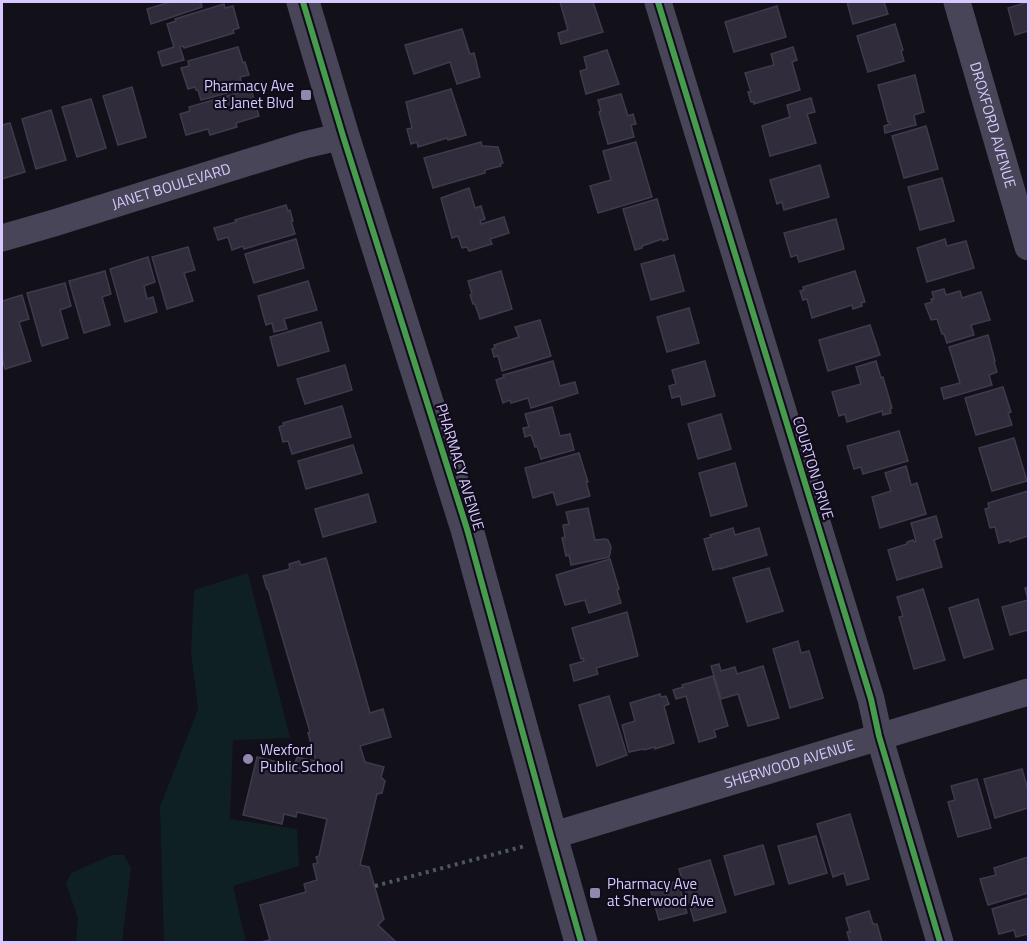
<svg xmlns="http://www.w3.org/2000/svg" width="1030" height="944" font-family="'Titillium Web',sans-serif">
<rect width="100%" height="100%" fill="#121018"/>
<g fill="#0f2023">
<path d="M248,573L290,738L233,740L230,819L297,829L299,866L233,886L246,942H164L160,807L198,709L191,651L194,590Z"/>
<path d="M112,855H124L131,868L122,942H76L78,918L66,884L71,873Z"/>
</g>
<g fill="#312c3c" stroke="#403a4d" stroke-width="1.5">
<path d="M170,2H201L202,7L151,24L147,9Z"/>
<path d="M560,2H593L603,32L561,44L558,33L568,30Z"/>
<path d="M847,2H884L888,14L853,24Z"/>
<path d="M1028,2V31L1015,35L1008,8Z"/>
<path d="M224,4L225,8L233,6L239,28L233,30L234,33L184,48L183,46L180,47L184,60L162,66L158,52L174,47L167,24L176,21L175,19Z"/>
<path d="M777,6L786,37L734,52L725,22Z"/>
<path d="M895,24L903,50L901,51L904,61L868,72L857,36Z"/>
<path d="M462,29L470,54L474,53L480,77L457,84L450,62L414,74L405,45Z"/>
<path d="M238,47L243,63L245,62L249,75L240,77L243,89L201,100L198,90H196L195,87L188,89L181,68L189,66L188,61Z"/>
<path d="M793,47L797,60L792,62L800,90L754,104V102H751L748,92H751L745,73L774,65L771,54Z"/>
<path d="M607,50L619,84L586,94L580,71L587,69L584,57Z"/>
<path d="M915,75L924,112L914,115L916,125L885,133L884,126L890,124L889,122H888L878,85Z"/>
<path d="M132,87L146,137L118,145L103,96Z"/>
<path d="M251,89L259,116L236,123L237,127L210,135L208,129L186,135L180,114L190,111L189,107Z"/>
<path d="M451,89L466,135L448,140L447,138L418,147L417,142L411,144L407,129L412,128L406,102Z"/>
<path d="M621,94L628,116L633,114L636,124L631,125L634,137L608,144L599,112L601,111L598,100Z"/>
<path d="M811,98L815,112L807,114L816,143L770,156L762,126L790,117L787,105Z"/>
<path d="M91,99L106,148L77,157L62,107Z"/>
<path d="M51,110L66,160L36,169L22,119Z"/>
<path d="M10,123L25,172L2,179V125Z"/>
<path d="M926,126L938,169L904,178L892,136Z"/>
<path d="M481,142L482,146L498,147L503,163L500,164L501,166L485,170V173L433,188L424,158Z"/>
<path d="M636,142L652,197L598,213L590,186L611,180L603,151Z"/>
<path d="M820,165L829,197L784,210L782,202L777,204L770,180Z"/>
<path d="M942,178L954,221L920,230L908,187Z"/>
<path d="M469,188L475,208L481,206L485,219L480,221L481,224L504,217L509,233L490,239L492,244L469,251L467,247L462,248L458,236L452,238L441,198Z"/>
<path d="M657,199L668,239L663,241L662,239L642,246V248L635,250L623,209Z"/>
<path d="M286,205L288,211L290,210L293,221H291L295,234L244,249L243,246L232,250L228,237L218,240L214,228L236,222L235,220Z"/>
<path d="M836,219L844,249L799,262L797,255L791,257L784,233Z"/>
<path d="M296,239L304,268L254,283L245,254Z"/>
<path d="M945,239L947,246L966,241L974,268L927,282L917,248Z"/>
<path d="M188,247L195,270L184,273L193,301L167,309L152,257Z"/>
<path d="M674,255L684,291L651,300L641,264Z"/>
<path d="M148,257L155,282L144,286L147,299L153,297L157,312L125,322L110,269Z"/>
<path d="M105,271L111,294L102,297L110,325L84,333L69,281Z"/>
<path d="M501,271L512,309L480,319L475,304H473L470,295L472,294L468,281Z"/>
<path d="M855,271L865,302L861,303L862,306L853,309L852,305L812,318L807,299L803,300L800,291L804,290L803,287Z"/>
<path d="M308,281L317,310L284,319L287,329L274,332L272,323L266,325L258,296Z"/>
<path d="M65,283L71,306L60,310L68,338L42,346L27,293Z"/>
<path d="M944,289L946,295L960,291L962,298L981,292L990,320L971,325L974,335L947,343L944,334H942L937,319L931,320L925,304L932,302L931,299H934L932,292Z"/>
<path d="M22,295L29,319L19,322L31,361L5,369L2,357V301Z"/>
<path d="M689,308L699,343L667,352L657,317Z"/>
<path d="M540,320L551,356L502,371L498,356L494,357L492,349L495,348L494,345L519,337L515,327Z"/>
<path d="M321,322L329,351L278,366L270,337Z"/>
<path d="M870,325L880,355L828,371L819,340Z"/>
<path d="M988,335L995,361L994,362L997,372L989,375L992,385L944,399L941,388L960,383L949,347Z"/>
<path d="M553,361L560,386L575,382L578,393L531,408L528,398L511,403L510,400L503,403L496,380L504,377L503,375Z"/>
<path d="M705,361L715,396L682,405L680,396L672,398L669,386L676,384L672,370Z"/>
<path d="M876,361L881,378L883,377L892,408L890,409L891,413L883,415L882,411L847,422L845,414L839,416L832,392L861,384L856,367Z"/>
<path d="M345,365L352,390L305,404L297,379Z"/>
<path d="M1003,387L1011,412L1008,413L1012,425L976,435L965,398Z"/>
<path d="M342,406L351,437L292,454L288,441L283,442L279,427L284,425L283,423Z"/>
<path d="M552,407L560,436L570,434L574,450L541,459L537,446L535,447L531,435L525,437L523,428L529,427L525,414Z"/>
<path d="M721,414L731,449L698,459L688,424Z"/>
<path d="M899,431L908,461L863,474L861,467L854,469L847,446Z"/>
<path d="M1014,438L1027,481L992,491L979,448Z"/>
<path d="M353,445L362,473L306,489L298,461Z"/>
<path d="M579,453L588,482H586L590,496L557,505L553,492L533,498L525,468Z"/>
<path d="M735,463L747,506L711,516L699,473Z"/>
<path d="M906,466L911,485L917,483L926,514L880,528L872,497L891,491L885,473Z"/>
<path d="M1028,491V536L1010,542L1009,540L999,543L995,527L990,528L985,509L989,508L988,503Z"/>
<path d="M368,494L376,522L323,537L315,509Z"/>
<path d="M588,508L595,540L605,539L608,540L611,547L610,554L609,557L571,565L569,555L566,556L562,538L565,537L563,525L569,524L566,512Z"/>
<path d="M936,516L942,537L934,540L942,567L897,580L888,550L907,544V542L913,540L914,542L916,541L911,523Z"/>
<path d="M733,528L735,535L759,528L767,555L720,569V568L713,570L704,539L711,537L710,535Z"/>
<path d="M326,558L370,713L383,709L391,737L360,746L365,762L384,767L381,777L385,781L382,793L377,794L360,865L369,867L384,919L378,925L396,942H261L270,940L260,905L306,892L304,884L317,880L313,864L318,863L316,857L319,856L327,819L297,812L296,817L284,814L282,824L243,815L257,757L294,766L297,757L316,761L308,733L310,732L268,589H267L263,576L290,569L289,564L299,561L301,565Z"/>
<path d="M610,559L619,589L617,590L621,603L589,613L585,600L565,605L556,575Z"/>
<path d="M769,568L783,611L747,622L733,578Z"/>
<path d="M1028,587V630L1010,635L1002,607L1028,600L1025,588Z"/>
<path d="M923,589L945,660L914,669L899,617L903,616L897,597Z"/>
<path d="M978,599L993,649L964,658L949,608Z"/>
<path d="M627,612L638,656L596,668L598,674L574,681L570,665L584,661L583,658L581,659L572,628Z"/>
<path d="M798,641L801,653L809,651L823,698L790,708L773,649Z"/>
<path d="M719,664L721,671L735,667L737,674L763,666L779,718L748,726L738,694L721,699L711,666Z"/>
<path d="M713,676L728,726L714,730L716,737L699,742L686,696L676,699L673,690L683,687L682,685Z"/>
<path d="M660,694L661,697L666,696L669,704L664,706L674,743L655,749V747L644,750L643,749L629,752L622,725L635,721L630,703Z"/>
<path d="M609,696L627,755L597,766L579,705Z"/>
<path d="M1022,769L1028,790V808L995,818L984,779Z"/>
<path d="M977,779L991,828L958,837L948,802L955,800L951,786Z"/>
<path d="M850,814L869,879L847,885L844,873L833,877L817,824Z"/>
<path d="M816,836L827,873L789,884L778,846Z"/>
<path d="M763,845L774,884L735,895L724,856Z"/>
<path d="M1028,857V893L988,905L980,879L996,875L994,868Z"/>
<path d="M710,860L726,912L694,921L679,869Z"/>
<path d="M678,881L687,913L659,920L650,888Z"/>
<path d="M1028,898V934L1016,937L1014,930L999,934L992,909Z"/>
<path d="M869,911L873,924H877L882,942H850L847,932H850L846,918Z"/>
</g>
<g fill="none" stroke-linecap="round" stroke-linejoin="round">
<path stroke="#4d5764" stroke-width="4" stroke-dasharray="3 4.5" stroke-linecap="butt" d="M375,886L525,846"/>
<g stroke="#484559" stroke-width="27">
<path d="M658,2L871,699L879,736L940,942"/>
<path id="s1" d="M957,2L1028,247"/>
<path id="s2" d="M2,238L54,223L304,145L343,136"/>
<path id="s3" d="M551,836L1028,692"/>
</g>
<path stroke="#484559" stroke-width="33" d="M303,2L343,136L467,529L551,836L581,942"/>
<g stroke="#110c1c" stroke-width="10">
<g id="cycleway">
<path d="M303,2L343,136L467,529L551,836L581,942"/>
<path d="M658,2L871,699L879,736L940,942"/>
</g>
</g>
<use href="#cycleway" stroke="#469c4c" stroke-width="6"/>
</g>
<g fill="#9288ad" stroke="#110c1c" stroke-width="2">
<rect x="300" y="89" width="12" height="12" rx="3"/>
<circle cx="248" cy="759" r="6"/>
<rect x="589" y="887" width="12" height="12" rx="3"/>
</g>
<g text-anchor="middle" stroke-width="4.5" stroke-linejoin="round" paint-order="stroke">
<g font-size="15" fill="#d7c9fd" stroke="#110c1c" text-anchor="start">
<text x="294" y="91" text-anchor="end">Pharmacy Ave<tspan x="294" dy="17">at Janet Blvd</tspan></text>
<text x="260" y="755">Wexford<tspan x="260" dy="17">Public School</tspan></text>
<text x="607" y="889">Pharmacy Ave<tspan x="607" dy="17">at Sherwood Ave</tspan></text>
</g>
<g font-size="15" fill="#d7c9fd" stroke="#110c1c">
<text dy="5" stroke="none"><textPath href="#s1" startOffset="128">DROXFORD AVENUE</textPath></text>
<text dy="5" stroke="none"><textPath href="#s2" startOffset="177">JANET BOULEVARD</textPath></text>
<text transform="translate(460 467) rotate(73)" y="5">PHARMACY AVENUE</text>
<text transform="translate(813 468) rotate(73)" y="5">COURTON DRIVE</text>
<text dy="5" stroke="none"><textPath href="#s3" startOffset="249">SHERWOOD AVENUE</textPath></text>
</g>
</g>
<rect width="1030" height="944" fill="none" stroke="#d7c9fd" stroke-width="6"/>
</svg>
